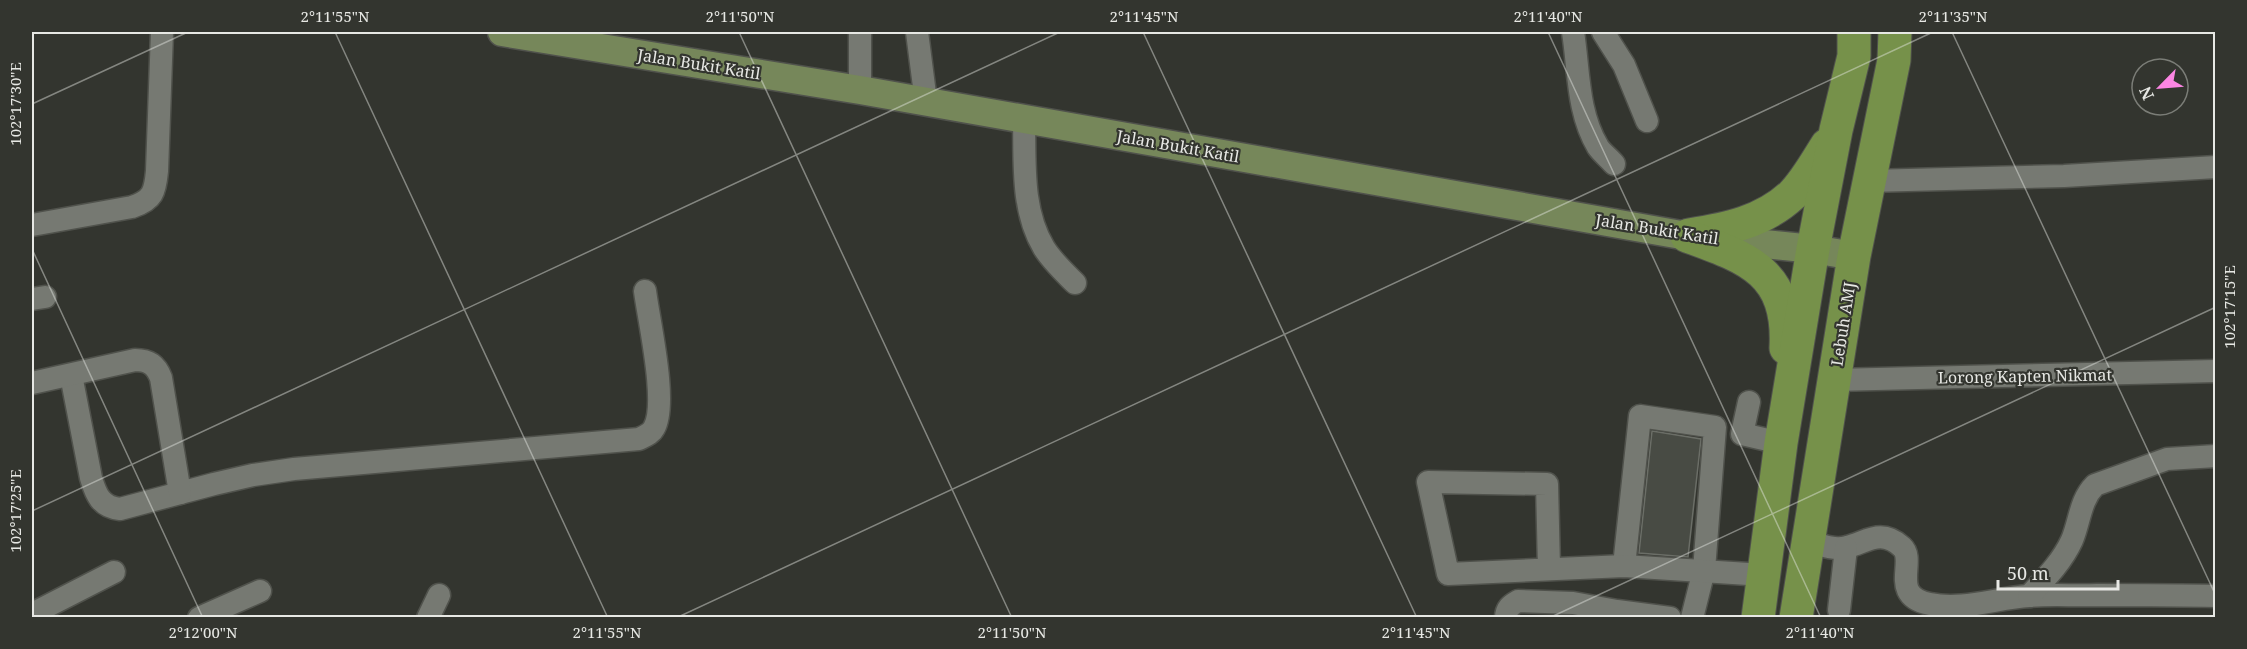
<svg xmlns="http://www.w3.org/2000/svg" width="2247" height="649" font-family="'Noto Serif',serif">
<rect width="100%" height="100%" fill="#33352f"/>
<path fill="#484b44" stroke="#6b6e67" stroke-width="1.5" d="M1652,431L1701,439L1688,557L1639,553Z"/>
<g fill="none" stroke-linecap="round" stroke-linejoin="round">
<g stroke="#50524c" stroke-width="25">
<g id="minor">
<path d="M860,32V90"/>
<path d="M917,32L926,102"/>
<path d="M1573,32C1579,70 1577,112 1598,147C1602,153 1609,158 1614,164"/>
<path d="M1603,32L1624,65L1647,121"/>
<path d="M1024,119C1025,162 1021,210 1044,248C1052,261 1064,272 1075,283"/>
<path d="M1869,181L2064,176L2216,167"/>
<path d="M32,225L132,207C153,200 155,192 157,171L162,32"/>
<path d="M32,299L45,297"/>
<path d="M71,375L91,478C96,495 101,507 120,509L214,484L253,475L294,469L639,439C645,436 651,434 654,428C668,404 649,322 645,291"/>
<path d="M1834,380L2216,371"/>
<path d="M32,383L135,360C149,360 156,365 161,378L180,493"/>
<path d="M1749,402L1742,434L1781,443"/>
<path d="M1807,540C1819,544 1833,551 1847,547C1867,542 1881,528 1902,547C1917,561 1888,596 1930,604C1962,611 1997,598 2029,596C2052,594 2075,596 2097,595C2137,595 2176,595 2216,596"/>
<path d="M1624,566L1640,416L1715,427L1704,570L1692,618"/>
<path d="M1549,568L1547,484L1428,482L1448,574L1624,566L1764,575"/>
<path d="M2029,596C2045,579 2062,562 2072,540C2080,521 2080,500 2095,485L2167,459L2216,456"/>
<path d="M1839,610L1846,548"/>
<path d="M32,614L114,572"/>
<path d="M199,618L260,591"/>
<path d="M428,618L439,595"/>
<path d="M1506,618C1506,608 1511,605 1518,601L1573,603L1617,611L1670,618"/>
</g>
</g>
<g stroke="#50524c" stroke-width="31">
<path id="major" d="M502,32L860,90L1687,236L1813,249L1854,256"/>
</g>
<g stroke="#50524c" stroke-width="35">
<g id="highway">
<path d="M1689,235C1727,229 1763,222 1792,195C1806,181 1816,162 1827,145"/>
<path d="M1687,236C1748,258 1790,272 1786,348"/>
<path d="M1758,618L1781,443L1813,249L1836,130L1854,56V32"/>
<path d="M1796,618L1854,256L1894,60L1895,32"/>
</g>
</g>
<use href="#minor" stroke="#767972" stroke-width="22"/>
<use href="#major" stroke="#76875a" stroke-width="28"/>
<use href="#highway" stroke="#76914a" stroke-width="33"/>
</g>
<path fill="none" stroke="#e7e8e4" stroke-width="1.5" stroke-opacity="0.45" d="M335,32L608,618M739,32L1012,618M1143,32L1417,618M1548,32L1821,618M1952,32L2216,596M32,104L188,32M32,249L203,618M32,511L1060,32M676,618L1933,32M1549,618L2216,307"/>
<g text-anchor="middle" stroke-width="4.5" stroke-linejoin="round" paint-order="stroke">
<g font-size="16" fill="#e7e8e4" stroke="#33352f">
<text transform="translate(699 64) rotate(9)" y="6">Jalan Bukit Katil</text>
<text transform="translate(1178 146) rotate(10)" y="6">Jalan Bukit Katil</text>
<text transform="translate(1657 229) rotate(9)" y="6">Jalan Bukit Katil</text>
<text transform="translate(1843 324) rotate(-81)" y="6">Lebuh AMJ</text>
<text transform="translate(2025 376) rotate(-1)" y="6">Lorong Kapten Nikmat</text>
</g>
</g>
<rect width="2247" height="649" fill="none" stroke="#33352f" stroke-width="66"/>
<g transform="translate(2160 87) rotate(245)"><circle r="28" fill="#33352f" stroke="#7b7d77" stroke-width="1.5"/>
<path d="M0-4.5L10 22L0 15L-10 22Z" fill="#fc86e3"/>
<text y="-9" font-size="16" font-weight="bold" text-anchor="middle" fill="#e7e8e4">N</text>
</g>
<path d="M1998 580v9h120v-9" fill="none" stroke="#e7e8e4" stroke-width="3"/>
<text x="2007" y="580" font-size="18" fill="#e7e8e4" stroke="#33352f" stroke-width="4.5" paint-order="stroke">50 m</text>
<rect x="33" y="33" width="2181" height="583" fill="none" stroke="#e7e8e4" stroke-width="2"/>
<g font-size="15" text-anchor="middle" fill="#e7e8e4">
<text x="335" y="22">2°11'55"N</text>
<text x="740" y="22">2°11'50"N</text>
<text x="1144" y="22">2°11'45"N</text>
<text x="1548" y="22">2°11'40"N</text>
<text x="1953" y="22">2°11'35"N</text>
<text transform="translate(16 104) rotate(-90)" y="5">102°17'30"E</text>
<text transform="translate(2230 307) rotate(-90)" y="5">102°17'15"E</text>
<text transform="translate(16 511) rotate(-90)" y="5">102°17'25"E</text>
<text x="203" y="638">2°12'00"N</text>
<text x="607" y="638">2°11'55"N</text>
<text x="1012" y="638">2°11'50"N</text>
<text x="1416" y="638">2°11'45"N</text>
<text x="1820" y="638">2°11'40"N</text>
</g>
</svg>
